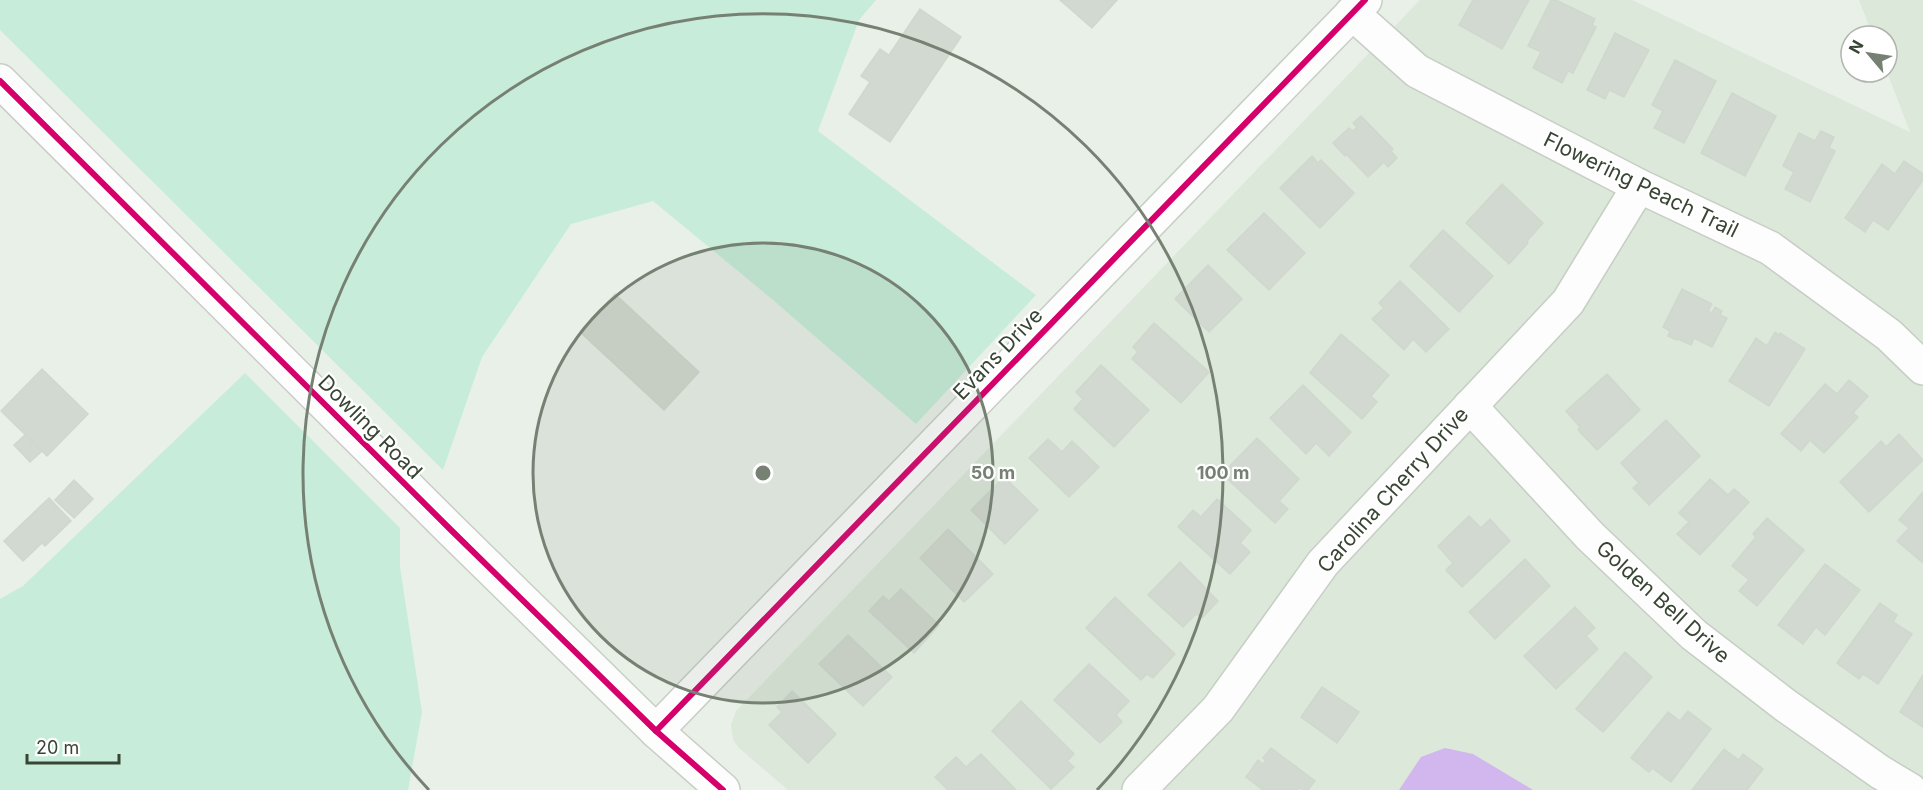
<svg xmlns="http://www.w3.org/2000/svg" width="1923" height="790" font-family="Inter,sans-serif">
<rect width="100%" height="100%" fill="#e9f0e8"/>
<path fill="#dce8d9" d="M1420,0H1632L1910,132L1887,72V36H1873L1859,0H1923V790H788L739,748L733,740L731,725L736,711Z"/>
<g fill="#c7ecd9">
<path d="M0,0H876L859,20L818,131L1036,295L916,424L773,300L653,201L571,224L482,357L443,470L0,30Z"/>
<path d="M245,373L400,528V567L422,712L408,790H0V599L23,586Z"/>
</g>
<path fill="#d1b7ee" d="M1445,748L1473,754L1533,790H1399L1421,757Z"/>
<g fill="#d2d9d0" stroke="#d0d8ce" stroke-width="1.5">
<path d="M1060,0H1117L1092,28Z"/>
<path d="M1473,0H1529L1502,49L1459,25Z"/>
<path d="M1551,0H1556L1595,19L1592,25L1596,27L1573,73L1568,71L1562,83L1533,68L1541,52L1528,46Z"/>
<path d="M920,9L961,37L890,142L849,114L870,82L861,76L880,49L889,55Z"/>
<path d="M1615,33L1649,50L1624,97L1609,90L1605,99L1587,90Z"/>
<path d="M1675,60L1716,81L1684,143L1654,128L1663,111L1652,105Z"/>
<path d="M1732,93L1776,116L1745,176L1701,153Z"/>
<path d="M1361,116L1393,149L1391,151L1397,158L1388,167L1384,162L1368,177L1346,154L1345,156L1333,143L1349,128L1353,131L1357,127L1353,123Z"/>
<path d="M1821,131L1834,137L1829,148L1835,151L1810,202L1785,189L1794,172L1783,166L1799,133L1815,141Z"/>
<path d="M1312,156L1318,163L1321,160L1354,193L1320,228L1280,188Z"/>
<path d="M1904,161L1923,174V180L1888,230L1873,220L1865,232L1845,218L1882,164L1895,174Z"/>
<path d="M1502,184L1543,223L1527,241L1528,243L1509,264L1466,223Z"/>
<path d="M1264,213L1305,253L1269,290L1227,250Z"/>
<path d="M1443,230L1493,276L1459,312L1410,266Z"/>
<path d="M1208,265L1242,299L1209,332L1175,299Z"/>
<path d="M1400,281L1449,329L1426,352L1413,339L1404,350L1372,319L1384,308L1379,303Z"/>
<path d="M1682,289L1712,304L1708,311L1712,313L1715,307L1722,311L1720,315L1727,318L1712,347L1694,338L1691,345L1678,339L1677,340L1668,336L1670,331L1663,327Z"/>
<path d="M615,294L699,372L664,410L580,332Z"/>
<path d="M1154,323L1209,372L1181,403L1132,359L1138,352L1133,347Z"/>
<path d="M1775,332L1779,335L1780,333L1805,349L1769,406L1729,381L1756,338L1767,346Z"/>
<path d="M1341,334L1389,375L1371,396L1377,402L1362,419L1310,373Z"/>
<path d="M1101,365L1149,410L1114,447L1074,409L1083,399L1076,392Z"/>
<path d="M42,369L88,414L47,456L1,411Z"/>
<path d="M1607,374L1640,410L1597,450L1578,430L1580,427L1566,411Z"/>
<path d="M1849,380L1868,396L1853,413L1858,417L1824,453L1810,440L1801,451L1781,434L1825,384L1837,394Z"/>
<path d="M1303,385L1351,432L1329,456L1316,443L1306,454L1270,418Z"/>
<path d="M1666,420L1700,456L1649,505L1633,488L1639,483L1621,463Z"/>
<path d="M1899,434L1923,460L1869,512L1840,482L1881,441L1886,447Z"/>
<path d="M25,435L42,451L30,462L14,445Z"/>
<path d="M1257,438L1299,479L1279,501L1288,509L1275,523L1222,474Z"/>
<path d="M1048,439L1062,452L1072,441L1099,467L1069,497L1029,458Z"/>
<path d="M1004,477L1038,510L1005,544L971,510Z"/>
<path d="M1710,479L1728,495L1734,489L1749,502L1700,555L1677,534L1689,522L1679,513Z"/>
<path d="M74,480L93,499L74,518L55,500Z"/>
<path d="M1923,492V562H1922L1897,541L1909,528L1899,520Z"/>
<path d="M49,498L71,521L45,546L42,543L23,561L4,541Z"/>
<path d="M1217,499L1251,530L1240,543L1250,552L1230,574L1178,527L1193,510L1201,517Z"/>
<path d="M1469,516L1481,528L1490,519L1510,541L1462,587L1446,570L1453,563L1438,546Z"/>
<path d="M1767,518L1804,550L1757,606L1739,591L1749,580L1732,566L1756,537L1753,534Z"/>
<path d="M948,529L993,574L964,602L920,558Z"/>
<path d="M1525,559L1550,586L1495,639L1469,612Z"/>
<path d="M1180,562L1218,601L1202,618L1196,614L1183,627L1148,595Z"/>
<path d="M1825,564L1860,590L1825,635L1816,627L1803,644L1778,625Z"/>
<path d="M901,589L939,625L914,653L869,611L883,596L889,601Z"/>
<path d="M1115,597L1175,654L1153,678L1147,674L1141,680L1086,628Z"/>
<path d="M1880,603L1897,615L1893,622L1912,634L1878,684L1863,674L1859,679L1837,663Z"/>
<path d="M1575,607L1595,628L1586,636L1598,649L1556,689L1524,656Z"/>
<path d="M848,635L892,677L863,706L819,664Z"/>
<path d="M1625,652L1652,677L1603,732L1576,709Z"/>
<path d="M1089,664L1129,701L1116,715L1122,722L1100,743L1054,700Z"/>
<path d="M1923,675V727L1900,712Z"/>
<path d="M1322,687L1359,712L1337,743L1301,717Z"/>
<path d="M792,691L836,734L808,763L769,725L782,712L777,707Z"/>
<path d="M1021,701L1074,754L1067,761L1074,767L1051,789L992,731Z"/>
<path d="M1688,711L1711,729L1671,782L1652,768L1649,772L1631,758L1668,712L1680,721Z"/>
<path d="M1271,748L1315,781L1308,790L1299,788L1297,790H1263L1246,777L1258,760L1263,764L1266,760L1263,758Z"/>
<path d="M1724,749L1739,760L1743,754L1763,769L1747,790H1692Z"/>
<path d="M981,754L1016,790H948L935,777L956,757L966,767Z"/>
</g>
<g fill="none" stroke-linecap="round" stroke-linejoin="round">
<g stroke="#c7cec5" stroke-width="36">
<g id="minor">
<path d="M1352,13L1417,71L1639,186L1770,248L1889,335L1923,368"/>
<path d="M0,81L451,530L656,731L723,790"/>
<path d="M1470,406L1590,536L1694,635L1785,705L1880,772L1910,790"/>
<path d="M656,731L1365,0"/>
<path d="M1139,790L1218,709L1323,563L1568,302L1639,186"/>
</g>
</g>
<use href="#minor" stroke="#fcfdfc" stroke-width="33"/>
<g stroke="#fff" stroke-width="10">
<g id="cycleway">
<path d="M0,81L451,530L656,731L723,790"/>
<path d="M656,731L1365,0"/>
</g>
</g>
<use href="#cycleway" stroke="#d6006c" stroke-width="6"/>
</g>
<circle cx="763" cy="473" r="230" fill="#778173" fill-opacity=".12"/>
<g fill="none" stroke="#778173" stroke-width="3">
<circle cx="763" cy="473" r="230"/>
<path d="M429 790A460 460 0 1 1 1097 790"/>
</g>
<g text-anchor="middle" stroke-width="4.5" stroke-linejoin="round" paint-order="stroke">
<g font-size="21" fill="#394534" stroke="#fff">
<text transform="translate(1641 185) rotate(26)" y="7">Flowering Peach Trail</text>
<text transform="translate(998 354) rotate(-46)" y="7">Evans Drive</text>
<text transform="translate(370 427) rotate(45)" y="7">Dowling Road</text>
<text transform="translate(1393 490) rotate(-48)" y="7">Carolina Cherry Drive</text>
<text transform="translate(1663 602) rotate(42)" y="7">Golden Bell Drive</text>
</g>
</g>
<circle cx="763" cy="473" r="9" fill="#778173" stroke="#fff" stroke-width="3"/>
<g font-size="18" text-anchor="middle" font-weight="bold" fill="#778173" stroke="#fff" stroke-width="4.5" stroke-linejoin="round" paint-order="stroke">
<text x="993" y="479">50 m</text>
<text x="1223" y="479">100 m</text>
</g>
<g transform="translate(1869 54) rotate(299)"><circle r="28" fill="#ffffff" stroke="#b0b5ae" stroke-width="1.5"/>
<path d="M0-4.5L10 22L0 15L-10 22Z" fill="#778173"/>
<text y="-9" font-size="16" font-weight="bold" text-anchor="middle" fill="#394534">N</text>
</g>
<path d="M27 754v9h92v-9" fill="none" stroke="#394534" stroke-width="3"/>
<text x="36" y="754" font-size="18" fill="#394534" stroke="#ffffff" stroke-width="4.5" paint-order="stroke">20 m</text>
</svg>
